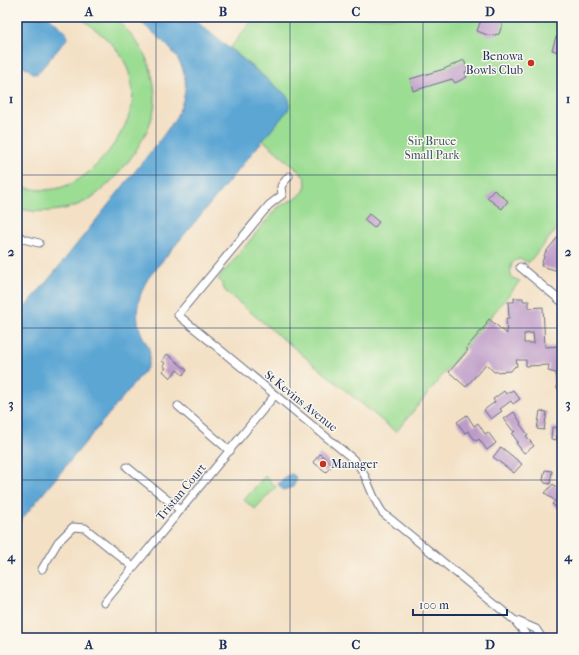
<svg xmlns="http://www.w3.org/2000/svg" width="579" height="655" font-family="'IM FELL French Canon',serif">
<rect width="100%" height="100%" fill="#fbf7ec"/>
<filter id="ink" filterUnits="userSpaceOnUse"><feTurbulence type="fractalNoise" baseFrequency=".025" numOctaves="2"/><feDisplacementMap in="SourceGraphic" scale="8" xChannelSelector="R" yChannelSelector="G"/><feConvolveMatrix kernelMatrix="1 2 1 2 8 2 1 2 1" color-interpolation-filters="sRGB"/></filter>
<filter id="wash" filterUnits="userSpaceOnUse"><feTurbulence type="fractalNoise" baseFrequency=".012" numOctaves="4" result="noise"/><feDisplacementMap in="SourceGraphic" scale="16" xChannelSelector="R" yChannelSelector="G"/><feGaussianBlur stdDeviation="0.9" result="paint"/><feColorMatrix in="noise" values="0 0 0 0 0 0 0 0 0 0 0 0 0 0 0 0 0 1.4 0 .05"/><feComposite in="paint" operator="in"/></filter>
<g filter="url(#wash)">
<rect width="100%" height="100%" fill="#f3e0c5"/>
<g fill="#9bdd93" stroke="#5b8678">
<path d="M80,17H113C140,39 155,65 155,101C154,136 111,191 80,204C61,212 36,214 17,208V185C33,191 52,192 68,185C95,175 128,132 132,104C134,93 132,81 128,70C120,46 99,33 80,17Z"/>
<path d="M255,17H562V223L528,263C516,253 507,265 512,278L520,281L396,432L225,291L221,282L218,279L277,208L299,196L304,191L306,185L305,178L301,173L263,140L288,110L286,95L230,48Z"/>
<path d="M265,476L276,487L255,509L244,500Z"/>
</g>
<g fill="#5ca6d4" stroke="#3c6a99">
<path d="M17,17H49L66,32L68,37L66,40L37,74L33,73L17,61Z"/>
<path d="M134,17H191L286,95C291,100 290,104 288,110L149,277C139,293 134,311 140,330C146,346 154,348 147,368L17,525V317L53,274L160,140C165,133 171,125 176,117C202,68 169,45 134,17Z"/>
<path d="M291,474L295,476L296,481L293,487L283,490L278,484L284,478Z"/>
</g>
<g id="blocks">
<g fill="#bd9bc8" fill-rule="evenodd">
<path d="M482,17H504L503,19H504L499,34L490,36L477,31Z"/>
<path d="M556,37L562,39V53L552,50Z"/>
<path d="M464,60L468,71L465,72L467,77L455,83L452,79L413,91L410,79L444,69Z"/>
<path d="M494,190L508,201L502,209L487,198Z"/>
<path d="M369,214L379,222L374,228L364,220Z"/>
<path d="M562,232V272L541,266L545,253Z"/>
<path d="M514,298H523V301H529V308L543,307L545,347L562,346V389H557L556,373L548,371L549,365L526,366V360H516L517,366L514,367L511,371L494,372L486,364L466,387L449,372L468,350L466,348L487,324L486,323L489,319L507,334L506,318H509L508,302H514ZM533,333L534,343H524V334Z"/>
<path d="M167,354L187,370L183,375L177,370L170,378L163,371L166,368L163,366L165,363L162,361Z"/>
<path d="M513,390L520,399L513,404L511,401L500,409L502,411L491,419L484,410L495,402L493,399L504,391L506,394Z"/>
<path d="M540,411L547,412L544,430L537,429Z"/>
<path d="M514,412L521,423L520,424L528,435L526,436L534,446L524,453L516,443L518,442L512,434L515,431H513L504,419Z"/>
<path d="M467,415L474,426L478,423L485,434L488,432L496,443L487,450L479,439L476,441L468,431L465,433L457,422Z"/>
<path d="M552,427L562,428V435H557L556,440L551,439Z"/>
<path d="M501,447L522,464L514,473L493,457Z"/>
<path d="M320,454L333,465L326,472L313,462Z"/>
<path d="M545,470L552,471L550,484L545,483L543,480Z"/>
<path d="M553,484L562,491L560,496L562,497V512L552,504L555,501L545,493Z"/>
</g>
</g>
</g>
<g filter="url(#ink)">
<use href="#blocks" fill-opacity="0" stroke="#676d82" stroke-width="1"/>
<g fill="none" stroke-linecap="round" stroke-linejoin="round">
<g stroke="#676d82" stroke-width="9">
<g id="street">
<path d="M289,176L281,186L282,195L269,205L178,315L353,459C368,473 370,496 383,513L514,620L529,638"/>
<path d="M17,234L23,239L39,243"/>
<path d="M520,267L562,302"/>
<path d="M178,406L230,451"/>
<path d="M127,467L180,510"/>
<path d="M42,569L58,542L73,527L85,528L133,567"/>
<path d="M104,603L275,395"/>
<path d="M517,621L536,629L542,638"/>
</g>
</g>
<use href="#street" stroke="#fff" stroke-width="7"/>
</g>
</g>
<path fill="none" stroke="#1b2f5e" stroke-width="1" stroke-opacity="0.55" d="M156,17V638M290,17V638M423,17V638M17,175H562M17,328H562M17,480H562"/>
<g fill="#c8321e" stroke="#fbf7ec" stroke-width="1.5">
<circle cx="531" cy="63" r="4"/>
<circle cx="323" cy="464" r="4"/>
</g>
<g text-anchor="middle" stroke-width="3" stroke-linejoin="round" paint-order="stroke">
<g font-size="12" fill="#1b2f5e" stroke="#fbf7ec" text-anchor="end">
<text x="523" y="60">Benowa<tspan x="523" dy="14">Bowls Club</tspan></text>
<text x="331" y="468" text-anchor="start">Manager</text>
</g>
<g font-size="12" fill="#3b5a6b" stroke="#fbf7ec">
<text x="432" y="145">Sir Bruce<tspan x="432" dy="14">Small Park</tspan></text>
</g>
<g font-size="12" fill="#1b2f5e" stroke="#fbf7ec">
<text transform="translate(301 401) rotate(39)" y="4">St Kevins Avenue</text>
<text transform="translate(181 492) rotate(-50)" y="4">Tristan Court</text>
</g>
</g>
<rect width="579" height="655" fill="none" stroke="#fbf7ec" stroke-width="44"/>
<path d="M413 609v6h94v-6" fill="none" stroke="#1b2f5e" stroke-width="2"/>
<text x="419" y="609" font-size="12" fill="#1b2f5e" stroke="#fbf7ec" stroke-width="3" paint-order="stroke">100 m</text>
<rect x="22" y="22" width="535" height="611" fill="none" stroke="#1b2f5e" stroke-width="1.5"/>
<g font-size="13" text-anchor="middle" font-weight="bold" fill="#1b2f5e">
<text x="89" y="16">A</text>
<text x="223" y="16">B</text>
<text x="356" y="16">C</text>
<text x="490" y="16">D</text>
<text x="11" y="103">1</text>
<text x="568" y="103">1</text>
<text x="11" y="256">2</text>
<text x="568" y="256">2</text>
<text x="11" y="408">3</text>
<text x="568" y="408">3</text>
<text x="11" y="561">4</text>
<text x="568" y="561">4</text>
<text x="89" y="649">A</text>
<text x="223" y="649">B</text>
<text x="356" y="649">C</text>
<text x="490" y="649">D</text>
</g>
</svg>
